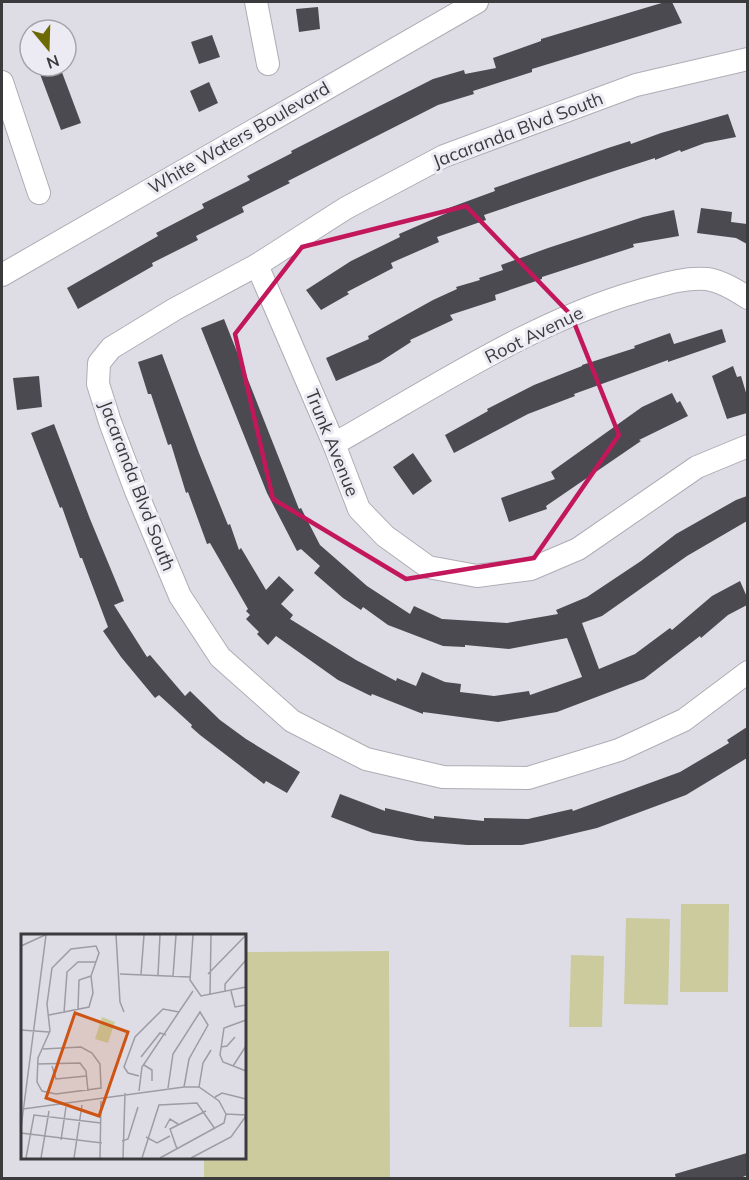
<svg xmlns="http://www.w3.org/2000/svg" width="749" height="1180" font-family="Mulish,sans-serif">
<rect width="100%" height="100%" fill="#dedde6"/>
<g fill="#cbcb9e">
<path d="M681,904H729L728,992H680Z"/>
<path d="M626,918L670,919L668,1005L624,1004Z"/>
<path d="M389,951L390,1178H204V1158H244L245,952Z"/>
<path d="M571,955L604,956L602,1027H569Z"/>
</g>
<g fill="#4a4a50">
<path d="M665,2H672L682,23L532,69V72L473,91L474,94L438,105L288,181L290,183L242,207L244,212L196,236L198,240L152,263L153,266L78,309L67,288L158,236L156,233L204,208L202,204L250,180L247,176L292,153L291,151L433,79L464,70L465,74L496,68L493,58L541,41V39Z"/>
<path d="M318,7L320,29L299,32L296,9Z"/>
<path d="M212,35L220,57L199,64L191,42Z"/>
<path d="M60,67L81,123L61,130L40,74Z"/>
<path d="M209,82L218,103L199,112L190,91Z"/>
<path d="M728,114L736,137L705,143L681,152L680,150L655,160V158L605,174L484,215L486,220L437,237L439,242L391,263L393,268L347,292L349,294L321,310L306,290L351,261L400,237L399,234L447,213L446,209L495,191L494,188L608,148L630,141L631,144L661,133Z"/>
<path d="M701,208L732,212L731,222L747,224V244L736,238L697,233Z"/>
<path d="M674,210L679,236L633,244L634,247L542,277V279L495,295L496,300L450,315L453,320L410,340L411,342L380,362L336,381L326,358L369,339L368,336L433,300L457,289L456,287L480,280L479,278L503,270L501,265L548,248L643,217Z"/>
<path d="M224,319L299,509L301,508L320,545L367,586L410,614L414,606L442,619L507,623L558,614L556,610L587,597L641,561L676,534L736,500L747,496V521L687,556L602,616L582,623L599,669L635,654L670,628L672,630L712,596L740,581L747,597V605L728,615L701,638L700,636L644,679L557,712L498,722L423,712V714L372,694L371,696L338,680L276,636L268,645L257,634L259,632L246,619L250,615L246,611L248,609L210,543L207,544L188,492L186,493L171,444L168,445L151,394H148L138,362L162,354L199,453L228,525L230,524L239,550L241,548L266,590L279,576L294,590L281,604L293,615L290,619L356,660L396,681L397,678L416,686L422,672L445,682L461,684L460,692L494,696L529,691L530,695L582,677L567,638L509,649L465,645V647L443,646L388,625L363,607L361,610L343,598L314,573L320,566L301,549L297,551L267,493L201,328Z"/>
<path d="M722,329L726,342L668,362V360L574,394L575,396L528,414L454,453L445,435L488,411L487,409L534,385L582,366V365L635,348L634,346L670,333L674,344Z"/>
<path d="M733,366L737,377L741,376L747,396V413L727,419L712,376Z"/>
<path d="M39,376L42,407L17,410L13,378Z"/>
<path d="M672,393L677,403L680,401L688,416L639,440L641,441L546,506L547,509L509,522L501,498L555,479L551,472L642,407Z"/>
<path d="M54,424L90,519L124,601L114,605L147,657L150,655L185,696L190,691L220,720L246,739L300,772L287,793L266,781L264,784L200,735L191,727L192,725L159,695L155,698L121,657L103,631L108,627L82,558H80L62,507L60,508L31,433Z"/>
<path d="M413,453L432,481L413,495L393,467Z"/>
<path d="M747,727V758L686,795L597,828L542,841L522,845H467L417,841L373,833L331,817L340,794L385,811V808L434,819V816L484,821V818L528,819L572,809L573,811L680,772L729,743L727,740Z"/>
<path d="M747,1153V1175L739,1179H676L675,1174Z"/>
</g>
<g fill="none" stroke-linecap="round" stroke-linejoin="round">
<g stroke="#aeadb5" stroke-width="24">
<g id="street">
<path d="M256,2L268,64"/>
<path d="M748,59L636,85L444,156L346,208L257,265L175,309L111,348L99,363L98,384L110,422L136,491L180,596L220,657L292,721L366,759L443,777L528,778L619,750L684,720L748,672"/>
<path d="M2,82L39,193"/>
<path d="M257,265L334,444L359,509L385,536L428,567L477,576L531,569L578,549L697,467L748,446"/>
<path d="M2,275L477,2"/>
<path d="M334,444C430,390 533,321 639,291C661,285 684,277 707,279C721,281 736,290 748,298"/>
</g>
</g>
<use href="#street" stroke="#fff" stroke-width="22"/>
</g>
<path fill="none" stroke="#c2185b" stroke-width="4.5" stroke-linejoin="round" d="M466,206L571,315L619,435L534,558L406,579L273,499L235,334L302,247Z"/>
<g text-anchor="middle" stroke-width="6" stroke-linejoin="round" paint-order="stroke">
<g font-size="18" fill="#3b3b3e" stroke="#eceaf3">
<text transform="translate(518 130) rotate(-21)" y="6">Jacaranda Blvd South</text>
<text transform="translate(239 138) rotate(-30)" y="6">White Waters Boulevard</text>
<text transform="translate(534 335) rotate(-26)" y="6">Root Avenue</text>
<text transform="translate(332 443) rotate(68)" y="6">Trunk Avenue</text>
<text transform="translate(137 486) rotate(69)" y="6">Jacaranda Blvd South</text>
</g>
</g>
<g transform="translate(21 934)">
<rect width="225" height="225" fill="#dedde6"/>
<path d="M81,83L94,88L87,109L74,105Z" fill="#cbcb9e"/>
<path fill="none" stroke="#9d9ca3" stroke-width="1.5" d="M95,1L99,68L103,78M172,1L169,46L180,62L225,53M0,12L24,1M99,40L169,43M120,40L123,1M187,40L225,1M137,41L139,1M152,42L155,1M210,57L214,73L225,71M204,58V50L225,26M189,61L190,1M57,75L58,46L70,42M43,79L46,38L57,28H75M225,86L203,94L199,121L202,128L225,137M0,96L28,98M200,113L206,112L214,103M22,115L60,113L71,119L79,130L80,154L35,160L21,157L16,148L17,124L29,97L26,70L31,34L50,15L75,12L78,19L70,42L72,59L68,73L28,81M120,123L139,99L145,101M16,130L59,129L65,137L67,157M123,131L131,136V147M31,132L35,145L65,142M212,132L225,112M118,142L107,139L103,133L114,103L142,75L158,78M178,153L182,129L190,116M147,154L152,120L179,78L187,91L168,125L163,153M118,157L121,133L172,57M194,163L201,159L225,165M2,175L163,153H178L198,167L205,180L203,189L139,224M205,180L225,181M0,194L25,1M144,194L149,185L157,190M0,199L81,209M125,203L136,209L149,202M40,206L45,173M101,207L107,205L117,173M156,215L149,195L185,177M5,224L13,181L80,189M20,224L28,177M53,224L61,171M79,224L80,167M102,224L104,159M121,224L138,171L176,169L194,195M170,224L210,203L225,182"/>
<path fill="#ce5414" fill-opacity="0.15" stroke="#ce5414" stroke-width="3" d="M54,79L107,98L78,182L25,164Z"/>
<rect width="225" height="225" fill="none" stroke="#3b3b3e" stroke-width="3"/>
</g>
<rect width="749" height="1180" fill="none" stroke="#3b3b3e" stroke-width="6"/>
<g transform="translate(48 48) rotate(161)"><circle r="28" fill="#eceaf3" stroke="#a5a4ab" stroke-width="1.5"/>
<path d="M0-4.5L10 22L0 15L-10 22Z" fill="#6d6a05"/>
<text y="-9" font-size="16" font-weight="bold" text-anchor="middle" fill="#3b3b3e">N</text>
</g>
</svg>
